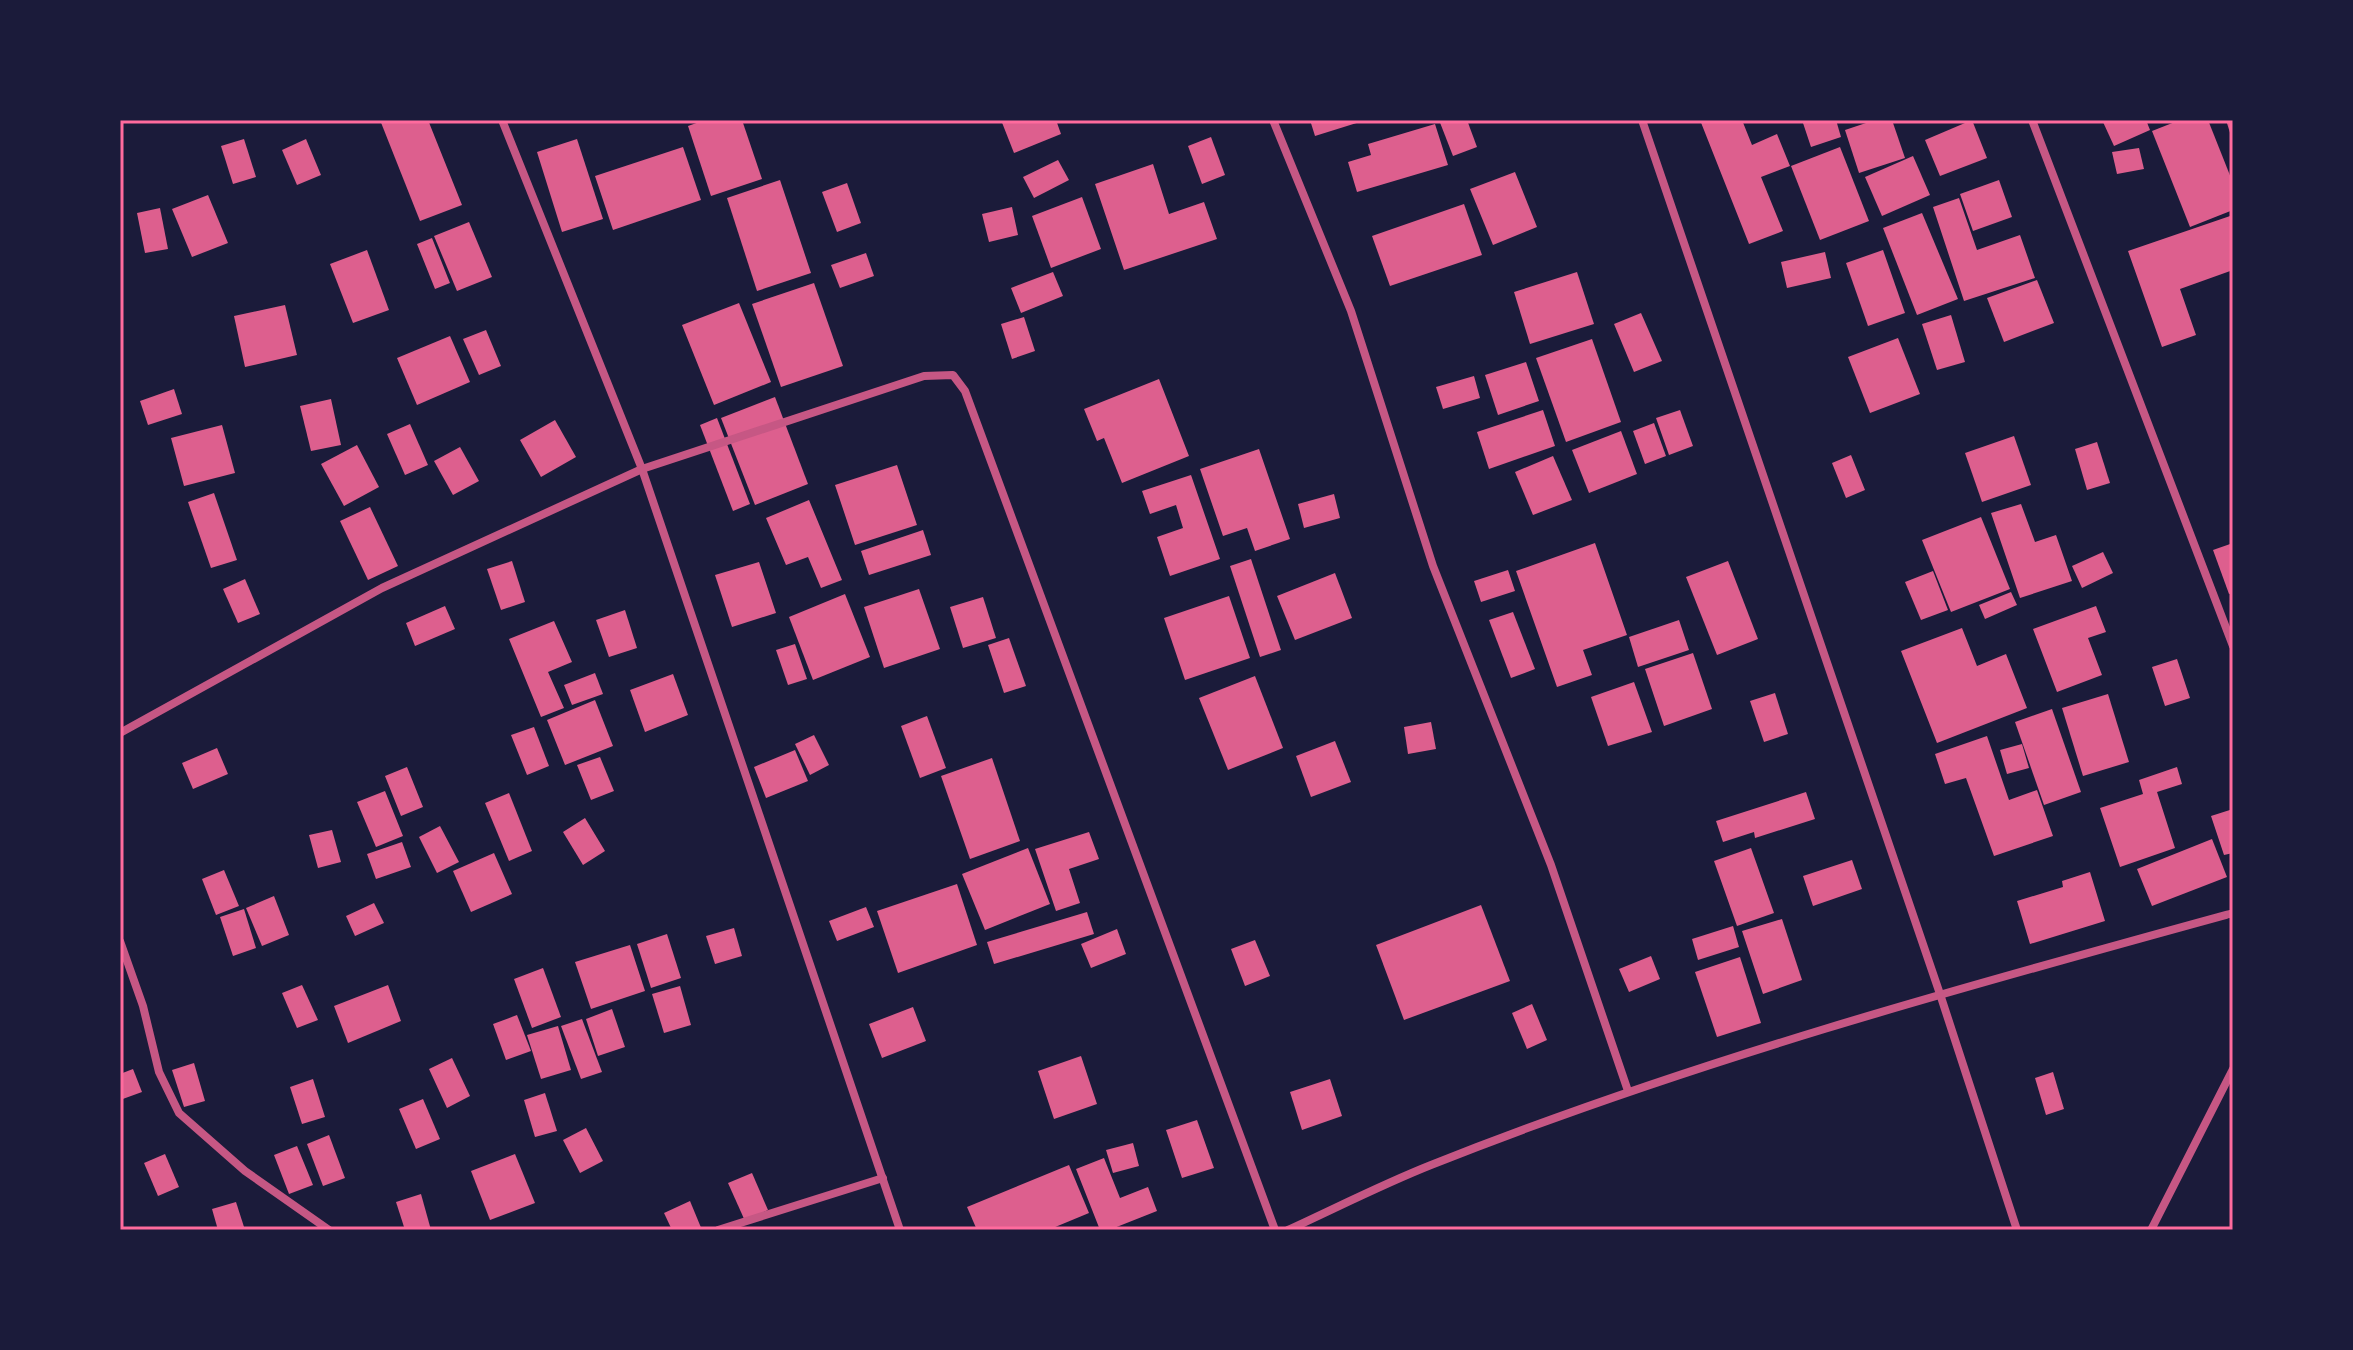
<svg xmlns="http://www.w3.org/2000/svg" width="2353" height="1350" font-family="'Work Sans',sans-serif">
<rect width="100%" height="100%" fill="#1b1b3a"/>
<g fill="#dd5f8e">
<path d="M380,120H428L462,205L420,221Z"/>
<path d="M705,120H742L762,179L711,196L688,126Z"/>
<path d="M1001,120H1056L1061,134L1014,153Z"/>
<path d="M1310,120H1363V121L1315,136Z"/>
<path d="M1439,120H1467L1477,147L1453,156Z"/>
<path d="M1700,120H1742L1752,145L1777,134L1790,166L1761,177L1783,231L1749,244Z"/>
<path d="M1802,120H1836L1841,137L1811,147Z"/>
<path d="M1875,120H1892L1905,158L1859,173L1845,130Z"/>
<path d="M1972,120L1987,158L1940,176L1925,140Z"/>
<path d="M2108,120H2146L2150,130L2114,146L2103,122Z"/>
<path d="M2180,120H2208L2233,183V210L2190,227L2152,131Z"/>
<path d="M2226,120H2233V139H2232Z"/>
<path d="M1435,124L1448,165L1357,192L1348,162L1371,155L1368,144Z"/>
<path d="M1211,137L1225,175L1202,184L1188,146Z"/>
<path d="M244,139L256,177L233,184L221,146Z"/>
<path d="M306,139L321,175L297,185L282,150Z"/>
<path d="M577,139L603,219L562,232L537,152Z"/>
<path d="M683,147L701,200L613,230L595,176Z"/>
<path d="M1840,147L1869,221L1820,240L1791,166Z"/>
<path d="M2139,148L2144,169L2117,174L2112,152Z"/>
<path d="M1913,156L1930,195L1882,216L1865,177Z"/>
<path d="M1058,160L1069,180L1034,198L1023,177Z"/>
<path d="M1153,164L1169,214L1204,202L1217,239L1124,270L1095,184Z"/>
<path d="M1515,172L1537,227L1493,245L1470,189Z"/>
<path d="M780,180L811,273L757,291L727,198Z"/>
<path d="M1999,180L2012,217L1973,231L1960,194Z"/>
<path d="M847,183L861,223L837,232L822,192Z"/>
<path d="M208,195L228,243L192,257L172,209Z"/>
<path d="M1082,197L1101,249L1051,268L1032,216Z"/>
<path d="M1959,198L1977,250L2020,235L2035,278L1964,301L1933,207Z"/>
<path d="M1464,204L1482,255L1390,286L1372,236Z"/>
<path d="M1012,207L1018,235L989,242L982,214Z"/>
<path d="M160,208L168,249L145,253L137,213Z"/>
<path d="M1922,213L1958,299L1917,315L1883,228Z"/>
<path d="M2233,215V270L2180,289L2196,335L2162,347L2128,251Z"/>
<path d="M469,222L492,277L457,291L434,236Z"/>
<path d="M432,238L450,283L435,289L417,244Z"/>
<path d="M367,250L389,310L353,323L330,264Z"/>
<path d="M1883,250L1905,313L1868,326L1846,263Z"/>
<path d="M1825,252L1831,278L1787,288L1781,262Z"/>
<path d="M866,253L874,276L840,288L831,265Z"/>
<path d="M1053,272L1063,296L1021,313L1011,288Z"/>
<path d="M1577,272L1594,324L1530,344L1514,292Z"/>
<path d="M2037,280L2054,323L2004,342L1987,298Z"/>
<path d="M814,283L843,366L781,387L752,304Z"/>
<path d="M739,303L771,382L714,405L682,325Z"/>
<path d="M285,305L297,355L245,367L234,316Z"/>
<path d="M1641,313L1662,361L1634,372L1614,324Z"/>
<path d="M1951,315L1965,362L1937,370L1922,324Z"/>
<path d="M1024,317L1035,351L1012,359L1001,324Z"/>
<path d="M486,330L501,366L479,375L463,339Z"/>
<path d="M450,336L470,382L417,405L397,358Z"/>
<path d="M1898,338L1920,394L1870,413L1848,357Z"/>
<path d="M1592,339L1621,422L1566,442L1536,358Z"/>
<path d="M1526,362L1539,401L1498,415L1485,375Z"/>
<path d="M1474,376L1480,398L1443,409L1436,387Z"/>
<path d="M1159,379L1189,456L1122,483L1104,438L1097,441L1084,409Z"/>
<path d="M174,389L182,414L148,425L140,401Z"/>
<path d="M775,397L808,484L755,505L721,418Z"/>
<path d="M331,399L341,445L311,451L300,406Z"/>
<path d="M1543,410L1555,446L1489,469L1477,432Z"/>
<path d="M1680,410L1693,446L1669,455L1656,418Z"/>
<path d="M717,418L750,504L733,511L700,425Z"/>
<path d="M555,420L576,457L541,477L520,440Z"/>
<path d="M1654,423L1666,456L1645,464L1633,431Z"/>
<path d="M410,424L428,465L405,475L387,434Z"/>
<path d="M222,425L235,473L184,486L171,438Z"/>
<path d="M1621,431L1637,474L1589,493L1572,450Z"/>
<path d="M2014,436L2031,485L1982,502L1965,453Z"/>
<path d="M2097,442L2110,483L2087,490L2075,449Z"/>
<path d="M357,445L379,487L344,506L321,464Z"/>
<path d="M460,447L479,481L453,495L434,461Z"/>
<path d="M1259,449L1290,539L1255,551L1247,528L1223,536L1200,469Z"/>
<path d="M1851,455L1865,490L1846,498L1832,463Z"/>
<path d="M1553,456L1572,500L1533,515L1515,472Z"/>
<path d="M897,465L917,525L855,545L835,485Z"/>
<path d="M1191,475L1220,559L1170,576L1157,537L1183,528L1176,505L1150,514L1142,491Z"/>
<path d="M214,493L237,560L211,568L188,502Z"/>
<path d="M1334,494L1340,518L1304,528L1298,504Z"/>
<path d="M809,500L842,580L821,588L808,557L786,565L766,518Z"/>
<path d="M2021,504L2035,542L2056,535L2072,581L2020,598L1991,513Z"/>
<path d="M370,507L398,566L368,580L340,521Z"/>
<path d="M1981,517L2010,589L1951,612L1922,540Z"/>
<path d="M923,530L931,555L869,575L861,551Z"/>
<path d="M1595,543L1627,635L1583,650L1592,675L1557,687L1516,571Z"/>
<path d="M2233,543V593L2229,594L2213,550Z"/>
<path d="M2103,552L2113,573L2082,588L2072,566Z"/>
<path d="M1251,559L1281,650L1260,657L1230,566Z"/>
<path d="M512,561L525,602L501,610L487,569Z"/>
<path d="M1728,561L1758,639L1717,655L1686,577Z"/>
<path d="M759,562L776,613L732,627L715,575Z"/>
<path d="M1508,570L1515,591L1481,602L1474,581Z"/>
<path d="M1933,571L1948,610L1921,620L1905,582Z"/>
<path d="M1335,573L1352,618L1295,640L1277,596Z"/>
<path d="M245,579L260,614L238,623L223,589Z"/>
<path d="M919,589L940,649L884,668L864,607Z"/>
<path d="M2011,592L2017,605L1985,619L1979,605Z"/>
<path d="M845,594L870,657L813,680L789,617Z"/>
<path d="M1229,596L1250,658L1185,680L1164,618Z"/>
<path d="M983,597L996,638L963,648L950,607Z"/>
<path d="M445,606L455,629L415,646L406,623Z"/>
<path d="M2096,606L2106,632L2088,638L2102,675L2057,692L2033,629Z"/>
<path d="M625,610L637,648L609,657L596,620Z"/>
<path d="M1513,612L1535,669L1511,678L1489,620Z"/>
<path d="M1679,620L1689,650L1638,667L1629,637Z"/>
<path d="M554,621L572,662L548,672L564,708L541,717L509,639Z"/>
<path d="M1962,628L1977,666L2006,654L2027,708L1937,743L1901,651Z"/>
<path d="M1009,638L1026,686L1004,693L988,645Z"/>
<path d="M795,644L807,679L788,685L776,650Z"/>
<path d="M1693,653L1712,709L1664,726L1645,669Z"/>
<path d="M2177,659L2190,698L2165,706L2152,667Z"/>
<path d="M595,673L603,694L572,705L564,685Z"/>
<path d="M673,674L688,715L645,732L630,690Z"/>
<path d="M1255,676L1283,748L1228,770L1199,698Z"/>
<path d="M1634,682L1652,732L1608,746L1591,697Z"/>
<path d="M1775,693L1788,734L1764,742L1750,701Z"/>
<path d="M2108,694L2129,762L2083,776L2062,708Z"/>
<path d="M595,700L613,746L565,765L547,720Z"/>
<path d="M2052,709L2081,792L2044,805L2015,722Z"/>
<path d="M927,716L946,768L920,778L901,726Z"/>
<path d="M1431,722L1436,749L1408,754L1404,727Z"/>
<path d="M534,727L549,766L527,775L511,735Z"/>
<path d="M814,735L829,765L810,775L795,744Z"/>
<path d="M1987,736L2009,800L2037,790L2053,836L1994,856L1966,778L1945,784L1935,754Z"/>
<path d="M1335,741L1351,782L1311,797L1296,756Z"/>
<path d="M2022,744L2029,768L2007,774L2000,750Z"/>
<path d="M217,748L228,774L193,789L182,763Z"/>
<path d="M795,750L808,781L766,798L754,767Z"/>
<path d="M600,757L614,791L591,800L577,765Z"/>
<path d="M992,758L1020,841L970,859L941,776Z"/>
<path d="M407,767L423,807L401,816L385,776Z"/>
<path d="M2177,767L2182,784L2157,792L2175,848L2120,867L2100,808L2143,794L2139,780Z"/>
<path d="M385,791L403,836L376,847L357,802Z"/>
<path d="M1806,792L1815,819L1755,838L1754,832L1723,842L1716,821Z"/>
<path d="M509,793L532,851L509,861L485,803Z"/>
<path d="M2233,809V853L2224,855L2211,816Z"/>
<path d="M585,818L605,851L583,865L563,832Z"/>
<path d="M440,826L459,862L437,873L419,837Z"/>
<path d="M332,830L341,862L318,868L309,835Z"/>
<path d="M1089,832L1099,859L1069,869L1080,903L1056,911L1035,849Z"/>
<path d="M2212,839L2227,877L2152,906L2137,869Z"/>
<path d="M402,842L411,867L376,879L367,854Z"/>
<path d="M1028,848L1050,904L985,930L962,874Z"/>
<path d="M1751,848L1774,913L1737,926L1714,861Z"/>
<path d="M494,853L512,894L471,912L453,871Z"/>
<path d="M1852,860L1862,889L1813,906L1803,876Z"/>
<path d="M224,870L239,906L216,915L202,879Z"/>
<path d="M2090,872L2105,921L2030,944L2017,901L2063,887L2062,881Z"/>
<path d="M957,884L977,945L898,973L877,911Z"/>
<path d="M274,896L289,935L262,946L246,908Z"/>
<path d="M374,903L384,923L355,936L346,916Z"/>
<path d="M1481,905L1510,981L1404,1020L1376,945Z"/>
<path d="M866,907L874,927L837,941L829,921Z"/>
<path d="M244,909L256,948L233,956L220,917Z"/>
<path d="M1087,912L1094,934L994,964L987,942Z"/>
<path d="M1782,919L1802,980L1763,994L1742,931Z"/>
<path d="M1733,926L1739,947L1698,960L1692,939Z"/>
<path d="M734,928L742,956L715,964L706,936Z"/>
<path d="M1117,929L1126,954L1091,968L1081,944Z"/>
<path d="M667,934L681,978L651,988L637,944Z"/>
<path d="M1255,940L1270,976L1245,986L1231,949Z"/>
<path d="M630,945L645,991L591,1009L575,962Z"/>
<path d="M1651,956L1660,979L1629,992L1619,969Z"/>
<path d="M1740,957L1761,1023L1717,1037L1695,972Z"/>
<path d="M543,968L561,1017L532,1028L514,979Z"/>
<path d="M302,985L318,1020L297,1028L282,993Z"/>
<path d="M388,985L401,1021L348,1043L334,1006Z"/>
<path d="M680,986L691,1025L664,1033L652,994Z"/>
<path d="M1532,1004L1547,1040L1527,1049L1512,1013Z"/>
<path d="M913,1007L926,1041L882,1058L869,1024Z"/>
<path d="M612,1009L625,1047L598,1056L586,1019Z"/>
<path d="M517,1015L531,1051L506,1060L493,1024Z"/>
<path d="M582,1019L602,1072L581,1079L561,1026Z"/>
<path d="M558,1026L571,1070L541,1079L527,1035Z"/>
<path d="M1081,1056L1097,1104L1054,1119L1038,1071Z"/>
<path d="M452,1058L470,1096L447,1108L429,1069Z"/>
<path d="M194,1063L205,1101L184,1107L172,1070Z"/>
<path d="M133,1069L142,1092L120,1100V1074Z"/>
<path d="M2053,1072L2064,1109L2046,1115L2035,1078Z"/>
<path d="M313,1079L325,1117L302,1124L290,1087Z"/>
<path d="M1330,1079L1342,1116L1302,1130L1290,1092Z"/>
<path d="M545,1093L557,1131L535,1137L524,1100Z"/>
<path d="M423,1099L440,1139L416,1149L399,1109Z"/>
<path d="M1197,1120L1214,1168L1182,1178L1166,1130Z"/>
<path d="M586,1128L603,1161L580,1173L563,1140Z"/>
<path d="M329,1135L345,1178L323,1186L307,1144Z"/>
<path d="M1133,1143L1139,1166L1113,1173L1106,1150Z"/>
<path d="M297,1146L313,1185L289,1194L274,1155Z"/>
<path d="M165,1154L179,1187L158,1196L144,1163Z"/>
<path d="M515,1154L535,1203L490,1220L471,1171Z"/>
<path d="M1104,1158L1120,1198L1148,1187L1157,1211L1109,1230H1100L1076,1169Z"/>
<path d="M1069,1165L1089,1213L1048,1230H977L967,1207Z"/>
<path d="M752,1173L768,1210L745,1221L728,1183Z"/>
<path d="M421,1194L431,1230H405L396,1202Z"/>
<path d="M690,1201L702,1230H672L664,1213Z"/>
<path d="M236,1202L245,1230H218L212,1209Z"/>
</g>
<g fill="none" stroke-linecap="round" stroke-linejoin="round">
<g stroke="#c65784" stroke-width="8">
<path d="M502,120L642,469L900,1230"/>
<path d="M1273,120L1351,311L1433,566L1551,865L1628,1091"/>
<path d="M1642,120L1940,994L2017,1230"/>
<path d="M2032,120L2233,646"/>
<path d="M120,733L382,588L642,469L924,376L953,375L965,391L1275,1230"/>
<path d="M120,941L143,1006L159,1072L179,1113L245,1171L329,1230"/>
<path d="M718,1230L883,1178"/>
<path d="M1288,1230C1336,1208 1383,1184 1431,1165C1692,1061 1963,987 2233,913"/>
<path d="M2151,1230L2233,1069"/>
</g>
</g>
<rect width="2353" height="1350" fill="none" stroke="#1b1b3a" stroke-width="244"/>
<rect x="122" y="122" width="2109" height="1106" fill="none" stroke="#ff6b9d" stroke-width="3"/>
</svg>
